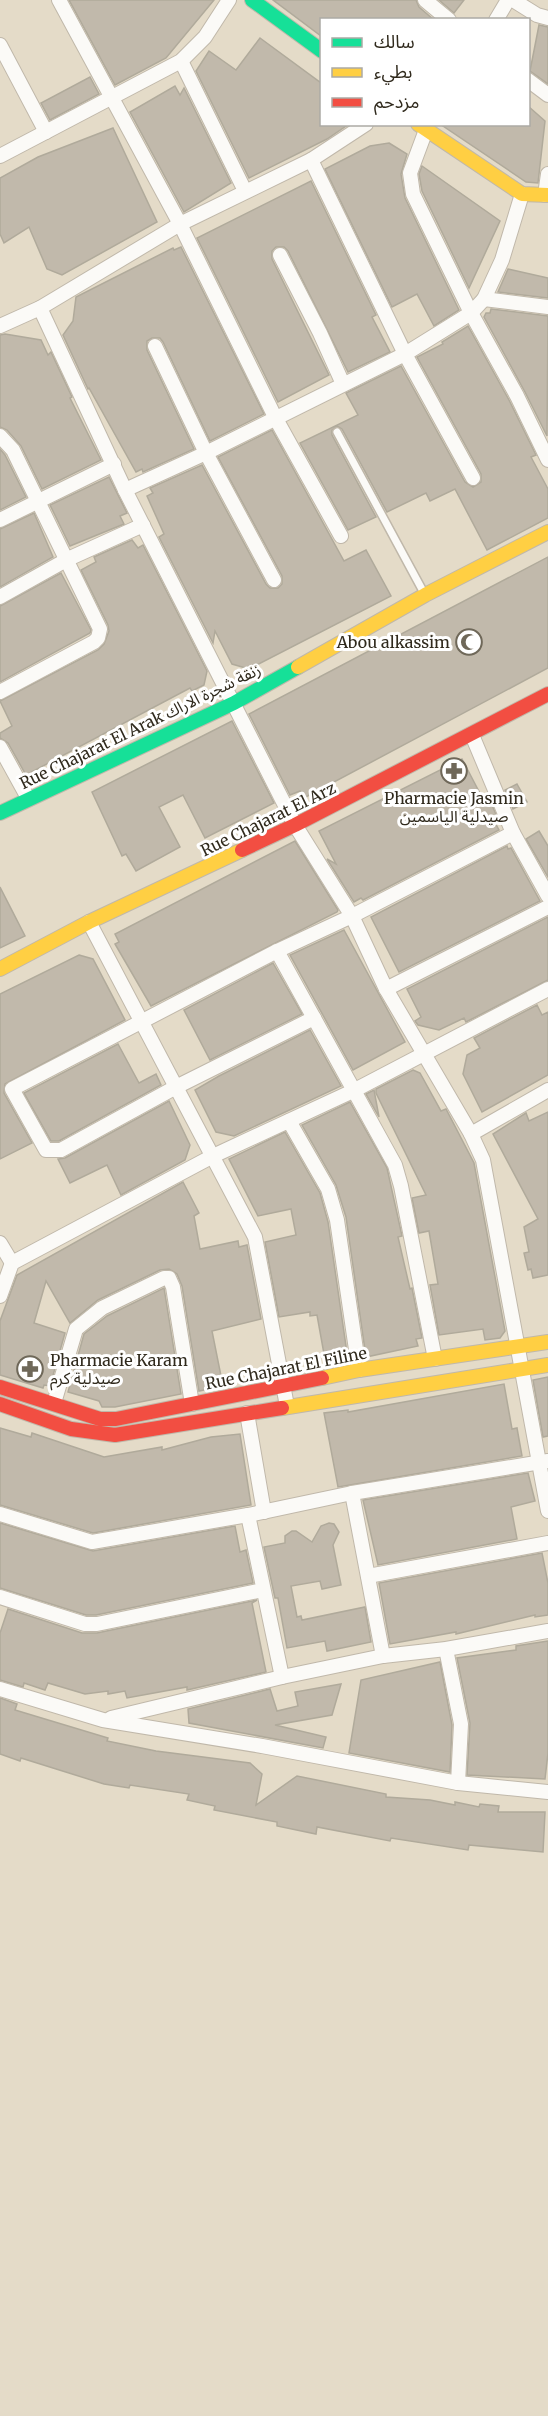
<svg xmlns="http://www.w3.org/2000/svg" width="548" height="2416" font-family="Merriweather,'Noto Sans Arabic',serif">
<rect width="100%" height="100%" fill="#e4dbc8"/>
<g fill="#c1b9ab" stroke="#b0aa9b" stroke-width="1.5">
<path d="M69,0H214L166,58L115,85Z"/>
<path d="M273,0H416L419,7L434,20H321V36Z"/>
<path d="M439,0H464L454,13Z"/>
<path d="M539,25L548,27V84L530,71Z"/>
<path d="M260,38L321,83V124H349L327,139L249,178L196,71L209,51L236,70Z"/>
<path d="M90,77L99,94L50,120L41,103Z"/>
<path d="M175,86L180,95L184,88L231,183L184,212L130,112Z"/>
<path d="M528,106L545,121L538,183L526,182L440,124H528Z"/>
<path d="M113,128L157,222L62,275L47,269L29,227L4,243L0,234V178L38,157Z"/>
<path d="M389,143L407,154L401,174L405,198L459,310L434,326L417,294L392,307L325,169L370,146Z"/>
<path d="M422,166L500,221L469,288L422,191L419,174Z"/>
<path d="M311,181L376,315L372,317L390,352L348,372L288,251L284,247H276L272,251V259L329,375L278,402L197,238Z"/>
<path d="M181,247L264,414L210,441L163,342L160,338H152L147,341V350L194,449L143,472L142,469L136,472L89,388L88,389L63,335L73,321L76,297L173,248L174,250Z"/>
<path d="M508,269L548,278V298L498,292Z"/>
<path d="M491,309L548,316L547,436L525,392L484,317L486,313H490Z"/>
<path d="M468,326L509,400L536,455L531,457L548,489V518L487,550L455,489L430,501L426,493L387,512L342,429L337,426L332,430V435L376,517L348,530L300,443L358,415L346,393L401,366L465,482L473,487L481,482V474L417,357L443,344L442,342Z"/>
<path d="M5,334L41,340L48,355L51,352L72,397L70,398L101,460L42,489L21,446L7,430L0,427V335Z"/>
<path d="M272,430L344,561L366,550L391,596L249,669L232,664L215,631L213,643L159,537L164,534L147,496L153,493L150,488L202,465L266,584L270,588H278L282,584V576L218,457Z"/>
<path d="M0,449L5,455L26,497L0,510Z"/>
<path d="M109,477L127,513L120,516L124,524L70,546L50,505Z"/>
<path d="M34,513L53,557L0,587V529Z"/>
<path d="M132,540L138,548L143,545L207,671L204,685L192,691L190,688L26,775L8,743L0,738V733L12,726L0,701L98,650L104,644L109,631L108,625L81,570L96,562L94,557Z"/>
<path d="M548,557V668L304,798L300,791L290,795L249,714Z"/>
<path d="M61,573L91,630L90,633L0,682V606Z"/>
<path d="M232,721L274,803L205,838L183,795L159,807L180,847L136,871L126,854L122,856L92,792Z"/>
<path d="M462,759L484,801L489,798L497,817L493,819L499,830L363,900L361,898L354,902L327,859L336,864L319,831Z"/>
<path d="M517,784L527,802L513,809L505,790Z"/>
<path d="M539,831L548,846V877L526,839Z"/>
<path d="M295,841L338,910L337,912L151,1006L115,944L119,942L115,934Z"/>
<path d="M507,846L508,849L511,848L540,901L399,972L371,917Z"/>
<path d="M0,887L25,936L0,948Z"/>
<path d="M548,917V980L466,1022L464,1018L439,1030L418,1025L415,1021L421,1017L407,989Z"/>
<path d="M344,930L405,1042L353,1070L290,955Z"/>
<path d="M79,955L93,959L125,1020L5,1084L4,1093L32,1143L0,1159V994Z"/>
<path d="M273,963L302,1014L210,1060L184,1010Z"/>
<path d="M537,1005L542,1015L548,1012V1075L482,1112L463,1074L467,1055L480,1048L474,1038Z"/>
<path d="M310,1030L341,1086L234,1136L216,1132L195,1090L219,1076Z"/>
<path d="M118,1044L139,1083L156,1074L161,1085L59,1141H51L24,1093Z"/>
<path d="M413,1070L420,1073L441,1111L446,1109L474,1163L505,1331L500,1338L485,1340L483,1329L439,1335L430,1285L438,1284L429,1231L419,1233L412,1198L426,1195L376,1093V1089Z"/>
<path d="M374,1090L379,1117L366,1094Z"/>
<path d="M169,1101L190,1145L185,1160L121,1195L107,1165L70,1183L58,1159L65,1158Z"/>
<path d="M350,1102L387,1168L402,1236L398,1237L410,1289L412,1288L422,1338L416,1339L418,1346L366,1357L346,1217L336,1185L302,1125Z"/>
<path d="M548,1112V1275L533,1278L531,1269L528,1270L524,1253L529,1252L524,1227L538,1219L493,1134L526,1113L529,1121Z"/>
<path d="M285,1132L320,1193L328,1222L348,1360L326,1365L317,1315L310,1316V1312L279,1317L265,1242L296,1235L291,1209L258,1216L229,1159Z"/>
<path d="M183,1182L199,1213L194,1216L200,1249L238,1241L239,1247L247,1245L261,1319L212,1331L223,1386L199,1391L182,1286L177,1274L169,1269L160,1270L98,1300L70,1323L46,1281L34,1323L65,1333L50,1386L44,1385L43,1388L0,1375V1321L17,1275Z"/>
<path d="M164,1288L181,1394L115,1407H102L99,1401L68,1392L84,1334L107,1316Z"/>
<path d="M548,1377V1436L543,1437L533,1380Z"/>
<path d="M504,1384L512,1429L517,1428L522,1456L338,1487L324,1413L348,1410V1412Z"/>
<path d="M0,1428L31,1437L32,1433L104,1457L162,1447V1450L211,1437L240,1434L251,1505L93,1533L0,1505Z"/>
<path d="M528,1473L535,1501L511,1507L517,1539L378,1565L363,1500Z"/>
<path d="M0,1523L93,1551L235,1526L240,1552L246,1550L253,1583L96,1615H86L0,1588Z"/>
<path d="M329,1523L334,1524L339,1532L333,1545L341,1585L322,1589L320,1581L291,1586L297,1617L301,1616L302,1620L365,1607L371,1642L327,1651L325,1641L287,1648L278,1598H275L264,1547L285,1543V1536L292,1531H296L312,1542L321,1526Z"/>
<path d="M542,1553L548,1583V1615L535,1617V1615L456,1634V1632L390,1644L379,1583Z"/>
<path d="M257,1600L252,1603L266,1672L187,1690V1687L127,1698L125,1691L108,1694V1691L85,1694L48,1683L45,1690L24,1683L23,1687L0,1680V1633L8,1609L82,1633H97Z"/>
<path d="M548,1641V1753L545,1779L467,1775L470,1723L457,1658L516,1650V1646Z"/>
<path d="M440,1662L452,1725L450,1772L349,1753L361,1680Z"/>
<path d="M341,1684L332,1715L275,1725L326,1737L323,1748L189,1723L188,1709L270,1689L277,1711L298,1706L295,1692Z"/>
<path d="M0,1698L17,1704L15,1710L108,1738L107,1741L156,1751L250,1763L262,1774L256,1805L297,1776L386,1794V1797L430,1800L455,1805V1802L479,1807L480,1804L499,1806L498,1812H545L543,1852L469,1845L468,1850L391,1838L390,1841L317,1827L316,1834L277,1826V1822L214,1810L215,1806L187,1800L189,1794L130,1785L129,1788L104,1784L21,1758L20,1761L0,1754Z"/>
</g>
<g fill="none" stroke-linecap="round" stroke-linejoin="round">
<g stroke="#c0b8aa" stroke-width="10">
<path id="lane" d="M337,432L424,593"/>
</g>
<g stroke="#c0b8aa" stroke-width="16">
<g id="street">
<path d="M59,0L180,224L276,419L341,536"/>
<path d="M425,0L449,20"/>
<path d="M513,0L537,15L548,18"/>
<path d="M496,20L508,0"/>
<path d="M0,45L46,132"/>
<path d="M181,61L245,191"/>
<path d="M528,80L548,95"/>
<path d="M426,130L410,173L413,194L471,313L517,396L548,460"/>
<path d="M0,156L181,61L205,37L229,0"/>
<path d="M311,160L405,354L473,478"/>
<path d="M545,195L548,174"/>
<path d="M280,255L320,333L343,384"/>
<path d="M484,299L548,307"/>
<path d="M40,308L125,490L295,825L352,916L386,989L471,1134L483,1160L548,1511"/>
<path d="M0,326L40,308L180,224L311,160L366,124"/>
<path d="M155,346L206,453L274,580"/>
<path d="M0,436L13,450L100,629L98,638L94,642L0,692"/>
<path d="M125,490L206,453L405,354L471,313L484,299L502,260L522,194"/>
<path d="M0,520L114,464"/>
<path d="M0,597L68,559L143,525"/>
<path d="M472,735L513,833L548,896"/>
<path d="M0,747L28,798"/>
<path d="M89,922L255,1237L287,1406"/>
<path d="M277,951L395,1165L401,1186L435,1359"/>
<path d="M386,989L548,907"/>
<path d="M314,1018L176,1087L61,1150H46L12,1089L277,951L352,916L513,833"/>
<path d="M289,1121L328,1189L337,1220L359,1370"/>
<path d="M471,1134L548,1090"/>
<path d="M0,1243L12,1263"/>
<path d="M0,1296L12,1263L213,1156L353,1091L548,989"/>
<path d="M54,1403L76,1329L102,1308L164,1278H169L173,1287L192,1404"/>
<path d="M247,1413L264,1512"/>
<path d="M352,1493L383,1656"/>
<path d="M0,1514L92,1542L248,1515L352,1493L548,1461"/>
<path d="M248,1515L282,1677"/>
<path d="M368,1576L548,1543"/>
<path d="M0,1597L85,1624H97L263,1590"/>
<path d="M446,1649L461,1724L458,1783"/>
<path d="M0,1689L103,1720L262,1746L458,1783L548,1792"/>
<path d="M111,1718L282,1677L383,1656L446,1649L548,1631"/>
</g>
</g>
<g stroke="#c0b8aa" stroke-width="16">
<g id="fast">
<path d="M252,0L322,51"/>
<path d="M0,813L234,703L298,667"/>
</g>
</g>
<g stroke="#c0b8aa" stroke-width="16">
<g id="slow">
<path d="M418,124L522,194L548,195"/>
<path d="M298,667L425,595L548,532"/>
<path d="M0,969L89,922L242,850"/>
<path d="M322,1378L359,1370L548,1342"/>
<path d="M282,1408L548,1365"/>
</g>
</g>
<g stroke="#c0b8aa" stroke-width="16">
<g id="jam">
<path d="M242,850L295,825L548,694"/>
<path d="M0,1387L100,1419H116L322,1378"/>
<path d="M0,1404L71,1429L115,1435L282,1408"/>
</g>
</g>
<use href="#lane" stroke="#fbfaf7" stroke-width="7"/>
<use href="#street" stroke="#fbfaf7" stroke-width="14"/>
<use href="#fast" stroke="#16e098" stroke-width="14"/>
<use href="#slow" stroke="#ffcf43" stroke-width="14"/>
<use href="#jam" stroke="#f24e42" stroke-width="14"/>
</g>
<defs>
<g id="mosque-ring" transform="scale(1.35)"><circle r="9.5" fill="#fff" stroke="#6f6859" stroke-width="1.5"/><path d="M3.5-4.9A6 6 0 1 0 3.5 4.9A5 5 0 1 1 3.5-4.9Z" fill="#6f6859"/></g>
<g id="pharmacy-ring" transform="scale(1.35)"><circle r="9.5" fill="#fff" stroke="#6f6859" stroke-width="1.5"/><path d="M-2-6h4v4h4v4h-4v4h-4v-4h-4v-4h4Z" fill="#6f6859"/></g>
</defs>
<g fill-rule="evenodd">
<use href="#mosque-ring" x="469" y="642"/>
<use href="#pharmacy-ring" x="454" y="771"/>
<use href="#pharmacy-ring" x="30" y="1369"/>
</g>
<g text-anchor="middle" stroke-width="6" stroke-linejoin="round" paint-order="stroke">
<g font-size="16" fill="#302a1d" stroke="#fff" text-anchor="end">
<text x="450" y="648">Abou alkassim</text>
<text x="454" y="804" text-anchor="middle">Pharmacie Jasmin<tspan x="454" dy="18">صيدلية الياسمين</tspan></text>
<text x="50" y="1366" text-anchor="start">Pharmacie Karam<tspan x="50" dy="18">صيدلية كرم</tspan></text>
</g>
<g font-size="16" fill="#302a1d" stroke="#fff">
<text transform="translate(140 726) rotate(-26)" y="6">Rue Chajarat El Arak زنقة شجرة الاراك</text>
<text transform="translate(268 819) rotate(-26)" y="6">Rue Chajarat El Arz</text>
<text transform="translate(286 1368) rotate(-11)" y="6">Rue Chajarat El Filine</text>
</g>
</g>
<rect x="320" y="18" width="210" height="108" fill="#ffffff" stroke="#acaaa5" stroke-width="1.5"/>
<rect x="332" y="38" width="30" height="9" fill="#16e098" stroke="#acaaa5" stroke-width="1.5"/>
<text x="374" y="48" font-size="18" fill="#302a1d">سالك</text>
<rect x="332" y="68" width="30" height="9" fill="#ffcf43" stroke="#acaaa5" stroke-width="1.5"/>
<text x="374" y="78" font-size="18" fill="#302a1d">بطيء</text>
<rect x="332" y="98" width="30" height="9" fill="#f24e42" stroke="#acaaa5" stroke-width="1.5"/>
<text x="374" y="108" font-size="18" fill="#302a1d">مزدحم</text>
</svg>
